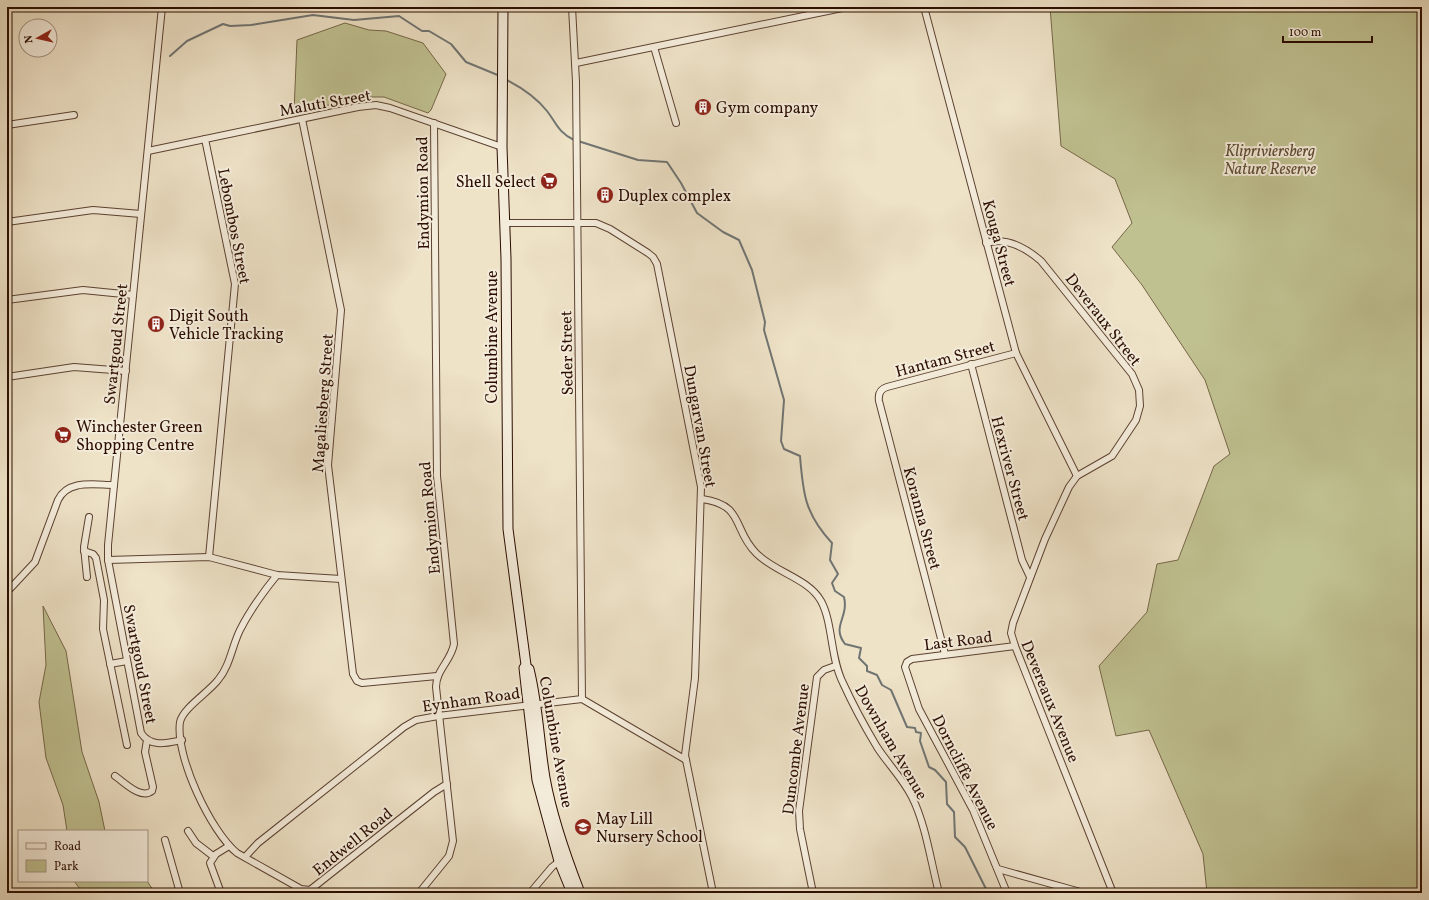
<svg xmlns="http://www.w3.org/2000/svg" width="1429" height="900" font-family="Vollkorn,serif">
<rect width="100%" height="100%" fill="#eee2c7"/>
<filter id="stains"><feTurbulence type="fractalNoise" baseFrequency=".005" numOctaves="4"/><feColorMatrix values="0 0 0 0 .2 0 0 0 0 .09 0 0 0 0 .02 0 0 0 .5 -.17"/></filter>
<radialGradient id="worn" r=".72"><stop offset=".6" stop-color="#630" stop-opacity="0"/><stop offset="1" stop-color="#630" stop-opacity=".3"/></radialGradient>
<g fill="#c0c191" stroke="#766748">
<path d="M1050,7H1422V893H1207L1203,854L1149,730L1116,736L1099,666L1147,612L1157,564L1178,560L1214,466L1230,454L1205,380L1142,285L1112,247L1132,223L1115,179L1061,146Z"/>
<path d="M345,23L369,30L386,31L423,43L446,74L431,110L428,113L384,97H368L294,112L297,40Z"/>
<path d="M43,606L66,651L82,752L99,802L105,831H67L63,805L46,758L39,702L46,665Z"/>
<path d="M74,881H147L155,893H83Z"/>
</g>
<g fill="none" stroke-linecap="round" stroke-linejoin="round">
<g stroke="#707573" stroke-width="2">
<path d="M170,56L187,41L223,24L230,26L251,25L313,15L354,20L399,16L422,31H429L451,44L466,62L500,76"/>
<path d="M505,79C521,87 536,97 547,111C557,124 558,132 574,140"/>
<path d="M578,141L638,160L667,162L681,183L697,213L723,232L739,240L752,270L765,322L764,330L784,400L781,441L784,449L800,456C803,494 805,514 832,543L830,560L838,574L832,583L835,591L844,597C849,618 831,626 845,644L861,648L859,658L867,666V671L877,675L882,685L891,690L907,727L915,728L916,732L921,733L920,741L929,767L935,770L946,782L947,804L954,812L955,837L965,847L988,893"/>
</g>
<g stroke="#5c4232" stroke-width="8">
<g id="minor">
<path d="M162,7L108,545V560L141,733C151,748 167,743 182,740"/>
<path d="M440,7V8"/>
<path d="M572,7L576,82L582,699"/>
<path d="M924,7L1016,353L1077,476"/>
<path d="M654,47L676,123"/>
<path d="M576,63L847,7"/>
<path d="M302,119L341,310L328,465L353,674L357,681L362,683L437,676"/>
<path d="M7,125L74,115"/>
<path d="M205,139L235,284L209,557"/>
<path d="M148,151L358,107L376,105L390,108L502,147"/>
<path d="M7,222L93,210L141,214"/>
<path d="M505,223H596L610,229L648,253L653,257L657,264L701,487L695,678L685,755L713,893"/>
<path d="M986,243C1007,237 1025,247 1041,261L1132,374L1139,390L1140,406L1136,420L1112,456L1077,476L1069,487L1045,539L1013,623L1011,633L1015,646L1113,893"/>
<path d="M7,300L83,290L133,295"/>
<path d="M971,364L1022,560L1030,577"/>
<path d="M7,377L74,367L126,371"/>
<path d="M702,499C745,505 732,529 756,553C774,572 808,578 821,601C833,623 830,657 843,683C853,705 865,727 877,747C888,764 903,779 912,797C926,825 931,863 939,893"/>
<path d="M84,551L93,554L96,558L104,600L103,629L127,745"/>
<path d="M108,560L209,557L277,575L341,579"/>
<path d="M277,575C264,591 249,612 240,630C232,646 230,666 218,680C209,692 183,708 180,722C175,756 211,832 237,853L301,889L310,890L434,792L447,784"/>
<path d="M87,577L84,547L89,517"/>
<path d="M7,592L35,562L58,500C68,479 95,485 114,485"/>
<path d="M945,654L879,401C878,394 880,389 887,387L1016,353"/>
<path d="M110,664L127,661"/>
<path d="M115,776C124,782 141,800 152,791L153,787L145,752L147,740"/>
<path d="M188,831L196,843L213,856"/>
<path d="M165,840L180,893"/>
<path d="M245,857L258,843L404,727L416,720L438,716L582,699L686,760"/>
<path d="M998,869L1084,893"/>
<path d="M221,893L210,863L216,854L229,846"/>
<path d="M419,893L449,856L453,841L436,687C436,670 451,661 454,644L437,476L434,123"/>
<path d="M530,893L552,867L562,859"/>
<path d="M813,893L800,829L799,811L817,677L824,670L835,666"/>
<path d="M1007,893L973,810L919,709L905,667L907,662L912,659L1015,646"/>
</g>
</g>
<g stroke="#2b0d00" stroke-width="11">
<g id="secondary">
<path d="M503,7L502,147L506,259L508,529L526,665L524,668L526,686L537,780L559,861L572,893"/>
<path d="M529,669C538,705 539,742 545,778C552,817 566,857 580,893"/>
</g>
</g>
<use href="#minor" stroke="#f4ecdb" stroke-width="6"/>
<use href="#secondary" stroke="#f4ecdb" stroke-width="9"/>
</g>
<defs>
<g id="building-disc" transform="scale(0.9)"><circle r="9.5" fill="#8f2418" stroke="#f4ecdb"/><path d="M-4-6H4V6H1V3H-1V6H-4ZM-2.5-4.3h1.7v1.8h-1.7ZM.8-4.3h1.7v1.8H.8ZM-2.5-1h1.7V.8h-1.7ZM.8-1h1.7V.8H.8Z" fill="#fff"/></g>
<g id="supermarket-disc" transform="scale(0.9)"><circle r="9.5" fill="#8f2418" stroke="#f4ecdb"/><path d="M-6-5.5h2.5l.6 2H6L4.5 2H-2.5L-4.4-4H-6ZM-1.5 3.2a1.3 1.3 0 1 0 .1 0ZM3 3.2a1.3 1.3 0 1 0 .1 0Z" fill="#fff"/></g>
<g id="school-disc" transform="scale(0.9)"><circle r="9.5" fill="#8f2418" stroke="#f4ecdb"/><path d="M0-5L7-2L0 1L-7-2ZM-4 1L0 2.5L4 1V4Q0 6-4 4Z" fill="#fff"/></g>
</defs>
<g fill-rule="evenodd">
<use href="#building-disc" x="703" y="107"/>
<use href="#supermarket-disc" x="549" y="181"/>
<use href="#building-disc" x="605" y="195"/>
<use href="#building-disc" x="156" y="324"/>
<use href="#supermarket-disc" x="63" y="435"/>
<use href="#school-disc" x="583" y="827"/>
</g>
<g text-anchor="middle" stroke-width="4" stroke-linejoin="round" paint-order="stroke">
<g font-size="16" fill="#2b0d00" stroke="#f4ecdb">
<text transform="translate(325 102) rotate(-10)" y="6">Maluti Street</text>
<text transform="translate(422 193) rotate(-91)" y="6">Endymion Road</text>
<text transform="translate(235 226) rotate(79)" y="6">Lebombos Street</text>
<text transform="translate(1000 243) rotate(75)" y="6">Kouga Street</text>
<text transform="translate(1104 319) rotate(52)" y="6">Deveraux Street</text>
<text transform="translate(491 337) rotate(-90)" y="6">Columbine Avenue</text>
<text transform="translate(115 344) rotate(-84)" y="6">Swartgoud Street</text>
<text transform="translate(566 353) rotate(-91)" y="6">Seder Street</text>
<text transform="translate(945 358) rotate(-15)" y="6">Hantam Street</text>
<text transform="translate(322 403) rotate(-86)" y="6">Magaliesberg Street</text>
<text transform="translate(701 426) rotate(80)" y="6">Dungarvan Street</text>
<text transform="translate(1011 468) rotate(75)" y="6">Hexriver Street</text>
<text transform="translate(429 518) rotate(-95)" y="6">Endymion Road</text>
<text transform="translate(923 518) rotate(75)" y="6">Koranna Street</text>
<text transform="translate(958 640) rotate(-7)" y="6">Last Road</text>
<text transform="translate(141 664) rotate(79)" y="6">Swartgoud Street</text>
<text transform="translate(471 699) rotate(-8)" y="6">Eynham Road</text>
<text transform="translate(1051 701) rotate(68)" y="6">Devereaux Avenue</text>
<text transform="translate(557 742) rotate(80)" y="6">Columbine Avenue</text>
<text transform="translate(892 742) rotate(60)" y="6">Downham Avenue</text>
<text transform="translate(795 749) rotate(-83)" y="6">Duncombe Avenue</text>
<text transform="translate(966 772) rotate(63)" y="6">Dorncliffe Avenue</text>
<text transform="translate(352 841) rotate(-39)" y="6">Endwell Road</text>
</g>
<g font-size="16" fill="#2b0d00" stroke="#f4ecdb" text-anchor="start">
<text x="716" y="113">Gym company</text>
<text x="536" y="187" text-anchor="end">Shell Select</text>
<text x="618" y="201">Duplex complex</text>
<text x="169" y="321">Digit South<tspan x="169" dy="18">Vehicle Tracking</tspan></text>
<text x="76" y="432">Winchester Green<tspan x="76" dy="18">Shopping Centre</tspan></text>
<text x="596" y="824">May Lill<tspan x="596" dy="18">Nursery School</tspan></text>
</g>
<g font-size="16" font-style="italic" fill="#5f4c33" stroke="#f4ecdb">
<text x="1270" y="156">Klipriviersberg<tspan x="1270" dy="18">Nature Reserve</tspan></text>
</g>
</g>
<rect width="1429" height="900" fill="none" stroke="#eee2c7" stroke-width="24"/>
<rect x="8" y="8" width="1413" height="884" fill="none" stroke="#2b0d00" stroke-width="2"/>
<rect x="12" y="12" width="1405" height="876" fill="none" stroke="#2b0d00"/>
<rect x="18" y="830" width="130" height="52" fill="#f4ecdb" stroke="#a49383"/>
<rect x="26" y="843" width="20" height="6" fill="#f4ecdb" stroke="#a49383"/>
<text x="54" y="850" font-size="12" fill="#2b0d00">Road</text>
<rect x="26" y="860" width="20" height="12" fill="#c0c191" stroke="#a49383"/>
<text x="54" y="870" font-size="12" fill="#2b0d00">Park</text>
<g transform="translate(38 38) rotate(262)"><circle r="19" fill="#f4ecdb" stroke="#a49383"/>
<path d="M0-3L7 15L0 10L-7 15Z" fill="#8f2418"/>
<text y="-6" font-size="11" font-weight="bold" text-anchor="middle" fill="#2b0d00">N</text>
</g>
<path d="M1283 36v6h89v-6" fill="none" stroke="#2b0d00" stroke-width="2"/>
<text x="1289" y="36" font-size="12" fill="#2b0d00" stroke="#f4ecdb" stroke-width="3" paint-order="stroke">100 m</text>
<rect width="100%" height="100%" filter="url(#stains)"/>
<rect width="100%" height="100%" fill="url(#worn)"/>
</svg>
